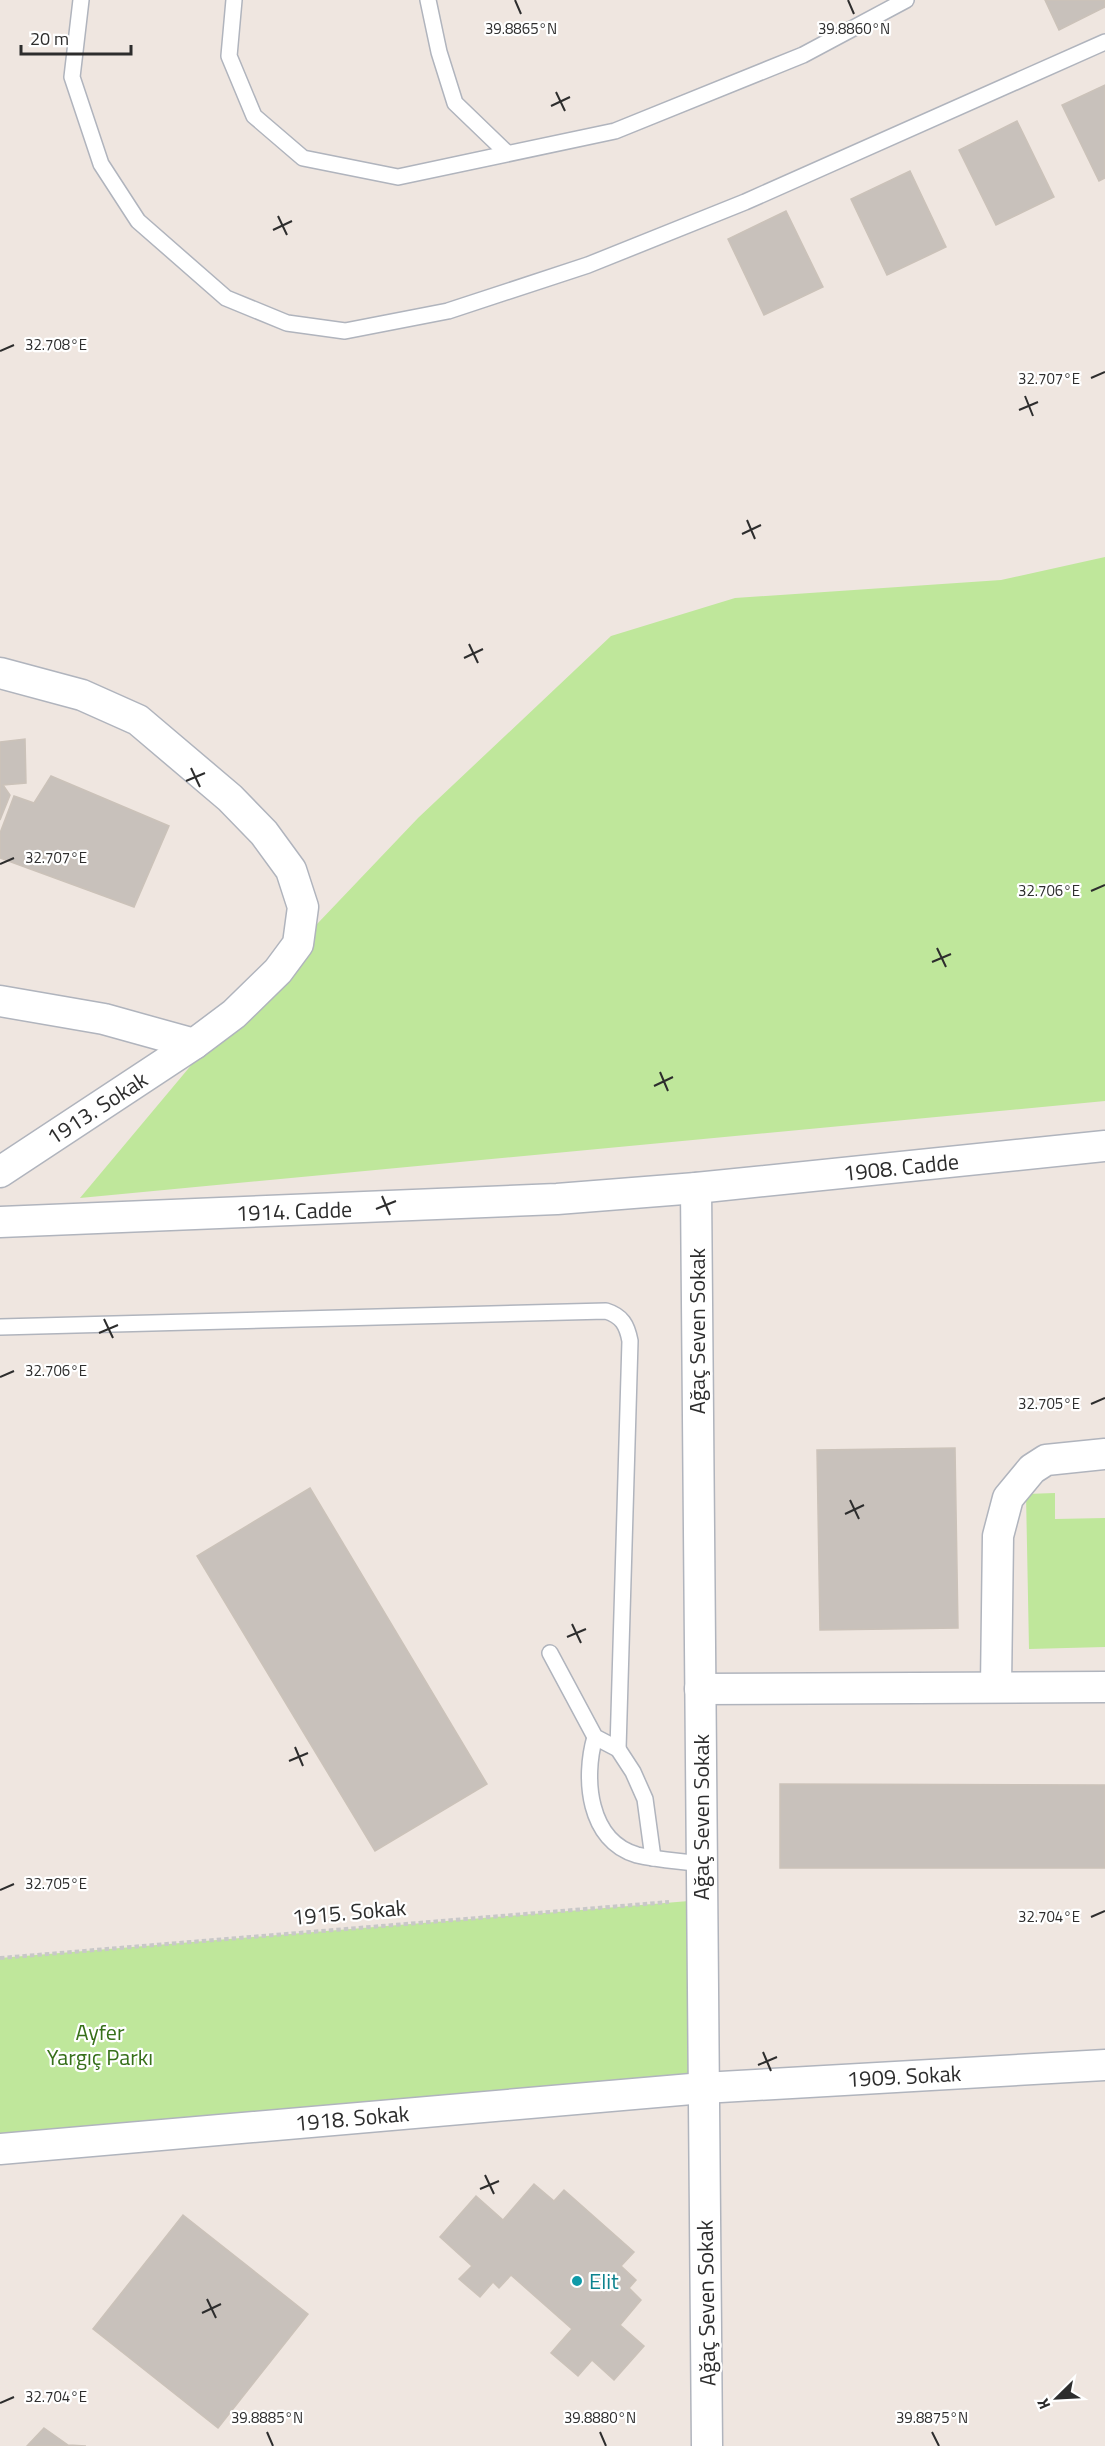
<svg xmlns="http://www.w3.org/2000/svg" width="1105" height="2446" font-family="'Titillium Web',sans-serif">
<rect width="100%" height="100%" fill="#efe6e0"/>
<g fill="#bfe79b">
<path d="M1105,557V1101L80,1198L234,1014L298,944L418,818L611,636L735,598L1001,580Z"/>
<path d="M1055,1493V1519L1105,1518V1647L1029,1649L1026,1494Z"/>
<path d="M701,1900L703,2088L0,2149V1958Z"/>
</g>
<g fill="#c8c1bb" stroke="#cbc2b9" stroke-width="1.5">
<path d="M1045,0H1105V7L1059,30Z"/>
<path d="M1105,85V178L1099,181L1062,105Z"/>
<path d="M1017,121L1054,197L996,225L959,150Z"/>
<path d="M910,171L946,247L887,275L851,199Z"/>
<path d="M786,211L823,287L764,315L728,239Z"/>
<path d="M25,739L26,783L3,785L10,795L0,820V742Z"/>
<path d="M51,776L169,826L134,907L0,858V833L14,796L34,803Z"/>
<path d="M955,1448L958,1628L820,1630L817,1450Z"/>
<path d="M310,1488L487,1784L375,1851L197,1556Z"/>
<path d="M780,1784L1105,1785V1868H780Z"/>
<path d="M534,2184L554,2201L564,2190L634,2252L621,2266L636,2280L629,2288L641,2300L620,2325L644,2346L614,2380L592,2360L578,2376L551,2353L572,2329L511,2275L499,2288L493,2282L480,2297L459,2279L472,2266L440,2237L476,2196L503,2220Z"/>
<path d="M183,2215L308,2314L218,2428L93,2329Z"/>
<path d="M44,2428L68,2445L86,2446H27Z"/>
</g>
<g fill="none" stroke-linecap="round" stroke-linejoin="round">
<g stroke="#b0b4bd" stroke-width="18">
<g id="service">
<path d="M81,0L72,77L101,164L138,221L226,298L287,323L345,331L448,311L588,265L745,202L1105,42"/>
<path d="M234,0L229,56L254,116L303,158L398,177L615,131L803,55L906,0"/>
<path d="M428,0L439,52L455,103L507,153"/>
<path d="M0,1327L606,1311C622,1316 627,1325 630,1341L618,1749"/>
<path d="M550,1653L595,1737L618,1749L633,1772L645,1799L653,1858"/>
<path d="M595,1737C583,1778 588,1841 637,1855C658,1860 680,1861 701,1864"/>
</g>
</g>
<g stroke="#b0b4bd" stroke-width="33">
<g id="minor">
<path d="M0,673L82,695L138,720L230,798L264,833L291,870L303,907L298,944L278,971L234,1014L194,1044L0,1172"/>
<path d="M0,1001L104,1019L194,1044"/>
<path d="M696,1188L707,2446"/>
<path d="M0,1222L557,1199L696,1188L1105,1146"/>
<path d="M996,1686L998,1536L1008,1498L1032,1469L1046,1460L1105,1454"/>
<path d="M700,1689L1105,1687"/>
<path d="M0,2149L703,2088L1105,2065"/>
</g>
</g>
<path stroke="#c8c8c8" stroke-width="4" stroke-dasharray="4.5 3" stroke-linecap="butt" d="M0,1958L669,1902"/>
<use href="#service" stroke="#fff" stroke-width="15"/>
<use href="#minor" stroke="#fff" stroke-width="30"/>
</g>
<path fill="none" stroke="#2d2d2d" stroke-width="2" d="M515,0L521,14M848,0L854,14M556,92L565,111M551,106L570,97M278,216L287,235M273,230L292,221M0,351L14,345M1091,378L1105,372M1025,396L1033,416M1019,410L1038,402M747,520L755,539M742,534L761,525M469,644L478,663M464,658L483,649M191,768L200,787M186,781L205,773M0,864L14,858M1091,891L1105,885M937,948L946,967M932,962L951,954M660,1072L668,1091M654,1086L673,1077M382,1196L390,1215M376,1209L396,1201M104,1319L113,1338M99,1333L118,1325M0,1377L14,1371M1091,1404L1105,1398M850,1500L859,1519M845,1514L864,1505M572,1624L581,1643M567,1637L586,1629M295,1747L303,1766M289,1761L308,1753M0,1890L14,1884M1091,1917L1105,1911M763,2052L771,2071M758,2065L777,2057M485,2175L494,2194M480,2189L499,2181M207,2299L216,2318M202,2313L221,2304M0,2403L14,2397M267,2432L273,2446M600,2432L606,2446M932,2432L939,2446"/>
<circle fill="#0f9aa8" stroke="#fff" stroke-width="2" cx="577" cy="2281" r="6"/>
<g text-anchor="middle" stroke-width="4.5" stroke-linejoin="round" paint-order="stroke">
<g font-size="22" fill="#2d2d2d" stroke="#fff">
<text transform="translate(97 1108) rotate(-33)" y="8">1913. Sokak</text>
<text transform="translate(901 1167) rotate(-6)" y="8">1908. Cadde</text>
<text transform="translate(294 1211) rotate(-2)" y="8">1914. Cadde</text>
<text transform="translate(697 1331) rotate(-90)" y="8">Ağaç Seven Sokak</text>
<text transform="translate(701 1817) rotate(-90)" y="8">Ağaç Seven Sokak</text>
<text transform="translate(349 1912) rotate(-5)" y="8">1915. Sokak</text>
<text transform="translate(904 2076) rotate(-3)" y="8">1909. Sokak</text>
<text transform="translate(352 2118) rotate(-5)" y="8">1918. Sokak</text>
<text transform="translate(706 2303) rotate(-91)" y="8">Ağaç Seven Sokak</text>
</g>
<g font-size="22" fill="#366f19" stroke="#fff">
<text x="100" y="2040">Ayfer<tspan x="100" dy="25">Yargıç Parkı</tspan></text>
</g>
<g font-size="22" fill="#0d838f" stroke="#fff" text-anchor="start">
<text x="589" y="2289">Elit</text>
</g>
</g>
<g font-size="15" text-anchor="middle" fill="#2d2d2d" stroke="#fff" stroke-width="4.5" stroke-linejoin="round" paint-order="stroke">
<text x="521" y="34">39.8865°N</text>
<text x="854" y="34">39.8860°N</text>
<text x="56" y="350">32.708°E</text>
<text x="1049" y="384">32.707°E</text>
<text x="56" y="863">32.707°E</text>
<text x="1049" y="896">32.706°E</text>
<text x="56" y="1376">32.706°E</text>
<text x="1049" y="1409">32.705°E</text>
<text x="56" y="1889">32.705°E</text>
<text x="1049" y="1922">32.704°E</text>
<text x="56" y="2402">32.704°E</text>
<text x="267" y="2423">39.8885°N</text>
<text x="600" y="2423">39.8880°N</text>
<text x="932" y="2423">39.8875°N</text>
</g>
<g transform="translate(1057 2398) rotate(246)" stroke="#ffffff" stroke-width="4.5" paint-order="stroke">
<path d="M0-4.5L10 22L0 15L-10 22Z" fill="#2d2d2d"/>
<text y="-9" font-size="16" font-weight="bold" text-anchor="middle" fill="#2d2d2d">K</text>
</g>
<path d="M21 45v9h110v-9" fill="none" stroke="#2d2d2d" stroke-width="3"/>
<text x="30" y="45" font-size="18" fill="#2d2d2d" stroke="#ffffff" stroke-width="4.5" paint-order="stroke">20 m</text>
</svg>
